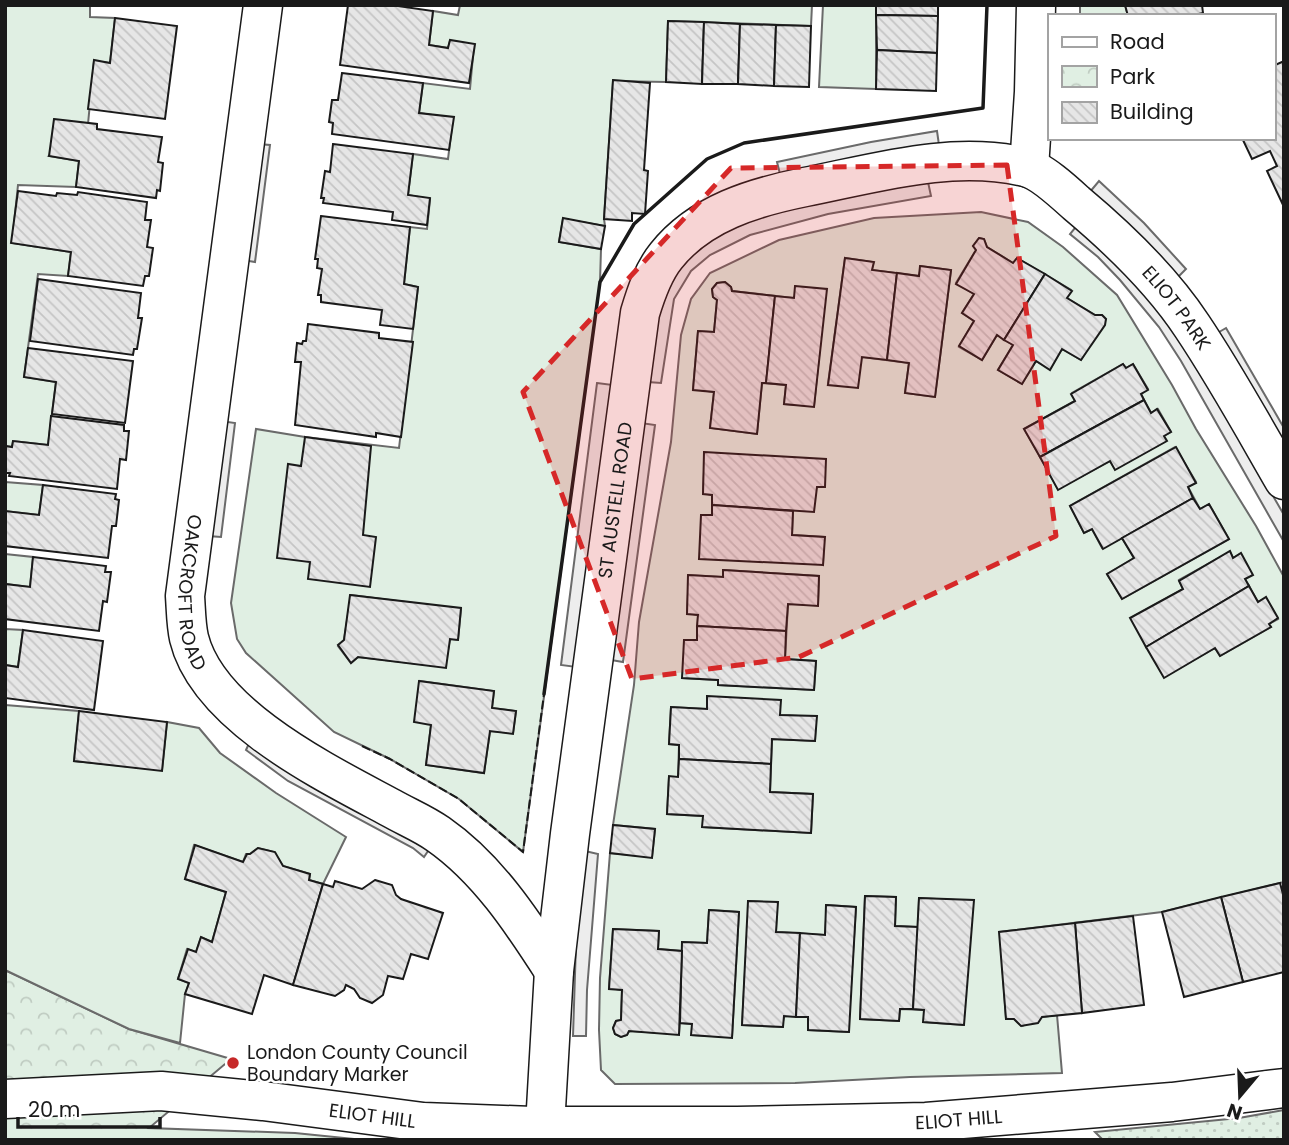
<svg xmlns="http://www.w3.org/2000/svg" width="1289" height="1145" font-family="Poppins,sans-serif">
<defs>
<pattern id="grass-dots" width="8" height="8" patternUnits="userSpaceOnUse" patternTransform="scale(1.75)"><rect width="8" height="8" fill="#e0efe3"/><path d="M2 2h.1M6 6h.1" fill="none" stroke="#c0ccc2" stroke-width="1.8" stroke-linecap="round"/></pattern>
<pattern id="park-crowns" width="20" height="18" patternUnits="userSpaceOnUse" patternTransform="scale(1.75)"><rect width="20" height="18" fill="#e0efe3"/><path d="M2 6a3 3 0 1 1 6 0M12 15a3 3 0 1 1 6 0" fill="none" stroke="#c0ccc2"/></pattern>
<pattern id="building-back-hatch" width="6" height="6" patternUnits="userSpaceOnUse" patternTransform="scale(1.75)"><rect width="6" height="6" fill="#e6e6e6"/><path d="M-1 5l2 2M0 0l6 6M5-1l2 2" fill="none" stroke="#c5c5c5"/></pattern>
</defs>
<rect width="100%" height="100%" fill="#fff"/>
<path fill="url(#grass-dots)" stroke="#6a6a6a" stroke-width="2" d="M1284,1110V1140H1103L1095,1132L1239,1118Z"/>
<path fill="url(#park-crowns)" stroke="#6a6a6a" stroke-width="2" d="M5,970L129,1029L231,1059L149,1128L295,1133L364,1140H5Z"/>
<g fill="#e0efe3" stroke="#6a6a6a" stroke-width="2" fill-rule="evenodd">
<path d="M5,5H90V17L115,18L110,63L94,61L88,124L49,156L79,161L76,187L18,185L12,243L71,252L68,276L38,274L24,377L56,382L48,445L13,441L12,447L5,446Z"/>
<path d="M460,5H812L811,26L668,21L666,82L613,81L604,219L605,226L563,219L559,242L601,249L600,282L523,852L459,799L390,759L334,732L246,653L237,639L231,603L256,429L305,437L399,448L418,287L404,284L410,227L427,229L430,199L408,195L413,154L448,159L453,118L419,113L423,83L470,89L474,45L450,41L448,48L429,45L433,11L458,15ZM351,595L461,609L458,640L450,639L445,667L358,657L351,663L338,646L344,640ZM420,681L494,691L492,708L516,711L513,733L490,731L484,773L426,765L431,725Z"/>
<path d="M823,5H876V89L819,87Z"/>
<path d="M1080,5H1125L1128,16H1080Z"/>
<path d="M981,212L1028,222L1063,247L1117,295L1172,385L1196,429L1256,526L1284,577V882L1162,912L1000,932L1006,1019H1014L1022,1026L1042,1017L1057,1015L1062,1073L910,1077L795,1083L615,1084L601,1070L599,1030L600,978L610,853L652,857L655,829L613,825L634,685L639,622L671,442L681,335L691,299L710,273L779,240L874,218ZM979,238L984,239L987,247L1013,263L1017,258L1071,290L1067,298L1095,315H1102L1106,319L1081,360L1062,349L1050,369L1036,361L1022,384L998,370L1013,345L997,335L982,360L959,347L974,321L962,313L974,294L956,283L976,250L973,246ZM845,258L873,262L872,270L919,276L921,266L951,270L935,397L905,393L909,363L862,357L828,384ZM725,282L731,287L732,291L794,298L826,289L814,406L784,404L786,385L762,383L757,434L710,428L714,392L693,389L698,331L714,332L717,300L713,297L712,289L717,283ZM1123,364L1126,368L1133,364L1148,389L1141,394L1151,413L1158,409L1171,432L1164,436L1166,441L1115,469L1110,461L1058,489L1024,429L1075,401L1072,393ZM1175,447L1196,482L1188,487L1200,509L1209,504L1229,539L1122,599L1107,574L1134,558L1122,538L1102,548L1092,529L1084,533L1070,506ZM705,453L825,487H817L793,511L792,535L824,537L823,565L712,515V495L703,493ZM1230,552L1233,558L1240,554L1245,579L1258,602L1266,598L1278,619L1269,624L1271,627L1220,656L1215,648L1164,677L1131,618L1183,589L1179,580ZM724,570L819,576L818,605L788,604L785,659L816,661L814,690L719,685L718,680L683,678L697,640L698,615L687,613L689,575L723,577ZM707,697L780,715L816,717L815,741L772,739L770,792L813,794L811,833L703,827V816L667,814L669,777H678L679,745L669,744L671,707L707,709ZM865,896L896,897L895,926L918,927L919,898L973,901L963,1025L924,1022V1010L900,1009L899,1021L860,1019ZM749,901L777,903L776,932L825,935L827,905L856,907L848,1032L808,1030V1017L784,1016L782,1027L742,1025ZM709,910L739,912L732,1037L692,1035V1024L680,1023L679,1034L629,1031L627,1035L621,1037L615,1034L613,1028L616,1021L621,1020L622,990L609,988L613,929L659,931L658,949L682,951L683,942L707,943Z"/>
<path d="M5,482L43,485L39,515L5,511Z"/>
<path d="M5,554L33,557L30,587L5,584Z"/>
<path d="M5,629L23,630L18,667L5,665Z"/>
<path d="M5,705L79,711L74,761L162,770L167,722L199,728L220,753L276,793L346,837L323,884L309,880L310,874L283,866L274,852L258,848L250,854H246L243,862L194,845L185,879L226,892L212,942L201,937L196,952L187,949L178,979L189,983L185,994L180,1043L129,1029L5,970Z"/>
</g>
<g fill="#ededed" stroke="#6a6a6a" stroke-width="2">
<path d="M937,131L939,145L780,174L777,162L871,142Z"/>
<path d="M258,144L270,145L255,262L243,260Z"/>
<path d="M1099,181L1144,223L1186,269L1176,279L1089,193Z"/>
<path d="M928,182L931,196L828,214L750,235L710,255L691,271L674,299L661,383L648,382L655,321L670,278L703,244L744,222L789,209L842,196Z"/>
<path d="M1079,223L1153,297L1242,442L1284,515V542L1181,361L1159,327L1120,280L1098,257L1070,234Z"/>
<path d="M1226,328L1284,428V457L1214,335Z"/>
<path d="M597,383L613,385L576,667L561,665Z"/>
<path d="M221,421L235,423L221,537L208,536Z"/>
<path d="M641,423L655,425L623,662L611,660Z"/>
<path d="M252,737L432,845L424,857L413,848L288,781L246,750Z"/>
<path d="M585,851L598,854L587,990L586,1036H573L576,944Z"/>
</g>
<g fill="url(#building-back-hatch)" stroke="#1a1a1a" stroke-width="2">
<path d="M348,5H391L433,11L429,45L448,48L450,40L475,44L469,83L340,65Z"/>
<path d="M876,5H938V16L876,15Z"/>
<path d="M1125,5H1202L1203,13L1190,16H1128Z"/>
<path d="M876,15L938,16L937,53L877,50Z"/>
<path d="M115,18L177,26L165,119L88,109L94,60L110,63Z"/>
<path d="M668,21L704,22L702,84L666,82Z"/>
<path d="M704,22L740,24L738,84H702Z"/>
<path d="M740,24L776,25L774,86L738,84Z"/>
<path d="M776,25L811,26L809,87L774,86Z"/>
<path d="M877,50L937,53L936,91L876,89Z"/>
<path d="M1284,61V207L1267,171L1277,166L1270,151L1252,159L1242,138H1273V66Z"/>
<path d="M342,73L423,83L419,113L454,117L449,150L332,134L333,123L329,122L332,100H338Z"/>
<path d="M613,80L650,83L644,170L648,171L645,214L632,213V221L604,219Z"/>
<path d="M54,119L97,124V129L162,137L158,162L163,163L160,191L157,190L156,198L76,187L79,161L49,156Z"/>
<path d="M333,144L413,154L408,195L430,198L427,225L392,220L393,212L323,203L324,198H321L325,171L330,172Z"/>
<path d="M18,191L56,196L57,193L77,195L78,192L147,202L145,220H151L147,247L153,248L149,276H145L143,286L68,276L71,252L11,243Z"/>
<path d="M321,216L410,227L404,284L418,287L413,329L380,325L382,310L321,302V295H318L322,269L317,268L318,259H315Z"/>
<path d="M563,218L605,226L601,249L559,242Z"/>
<path d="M979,238L984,239L987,247L1013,263L1017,258L1045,274L1004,340L997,335L982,360L959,346L974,321L962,313L974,294L956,284L976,250L973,246Z"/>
<path d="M845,258L874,262L872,270L897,273L887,360L862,357L858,388L828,385Z"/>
<path d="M920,266L951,270L935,397L905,393L909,363L887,360L897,273L919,276Z"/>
<path d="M1045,274L1072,291L1067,298L1095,315H1102L1106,319L1105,325L1081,360L1062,349L1050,370L1036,361L1022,384L998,370L1013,345L1004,340Z"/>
<path d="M38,279L141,293L138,318H142L137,349H134L133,355L30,341Z"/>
<path d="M725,282L731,287L732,291L775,296L766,383H762L757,434L710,428L714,392L693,390L698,331L714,332L717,300L713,297L712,289L717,283Z"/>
<path d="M795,286L827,289L814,407L784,404L786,385L766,383L775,296L794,298Z"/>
<path d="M308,324L379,333V338L413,342L401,437L376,433V437L295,425L301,362H295L297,343L302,344L303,341H306Z"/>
<path d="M28,348L133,361L125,423L52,414L56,382L24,377Z"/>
<path d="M1123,364L1126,368L1133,364L1148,390L1141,394L1144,400L1040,457L1024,429L1075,401L1071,394Z"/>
<path d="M1144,400L1151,413L1157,409L1171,432L1164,436L1167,441L1115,470L1110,461L1058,490L1040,457Z"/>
<path d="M51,416L124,425V431H129L126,460L120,459L117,489L9,476L10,473H5V446L12,447L13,441L48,445Z"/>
<path d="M305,437L371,446L363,535L376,537L370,587L308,579L310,562L277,558L288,464L301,466Z"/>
<path d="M1176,447L1196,483L1188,487L1193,498L1103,549L1092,529L1084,533L1070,506Z"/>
<path d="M704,452L826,459L825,487H817L814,512L712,505V495L703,494Z"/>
<path d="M43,485L116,494L115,499L119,500L116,526H112L108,558L5,546V511L39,515Z"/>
<path d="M1193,498L1200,509L1209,504L1229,539L1122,599L1107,574L1134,558L1122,538Z"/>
<path d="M712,505L793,511L792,535L825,537L823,565L699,559L701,515H712Z"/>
<path d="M1230,551L1233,558L1241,553L1253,575L1245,579L1249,586L1146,647L1130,618L1183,589L1179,581Z"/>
<path d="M33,557L106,566L105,572H111L107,602L103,601L99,631L5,619V584L30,587Z"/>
<path d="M723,570L819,576L818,606L788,604L786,631L697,626L698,615L687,614L688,575L723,577Z"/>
<path d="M1249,586L1258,602L1266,597L1278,618L1269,624L1271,627L1220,656L1215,648L1164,678L1146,647Z"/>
<path d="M350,595L461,608L458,640L450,639L446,668L358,657L351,663L338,645L344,640Z"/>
<path d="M697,626L786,631L785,659L816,661L814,690L718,685V680L682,678L684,640H697Z"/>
<path d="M23,630L103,641L94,710L5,698V665L18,667Z"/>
<path d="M419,681L494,691L492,708L516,711L513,734L490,731L484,773L426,765L431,725L414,722Z"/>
<path d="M707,696L781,700L780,715L817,716L815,741L772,739L771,764L679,759V745L669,744L671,707L707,709Z"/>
<path d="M79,711L167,722L162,771L74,761Z"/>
<path d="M679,759L771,764L770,792L813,794L811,833L702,827L703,816L667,814L669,776L678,777Z"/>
<path d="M613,825L655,829L652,858L610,853Z"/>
<path d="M195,845L243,862L247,854H250L258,848L275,852L283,866L310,874L309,880L323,884L293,985L264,975L252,1014L185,994L189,983L178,979L188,949L196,952L201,937L212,942L226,892L185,879Z"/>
<path d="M375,880L392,885L396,895L401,899L443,913L428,959L411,954L403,979L388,976L383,995L372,1003L360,998L354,989L346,985L344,990L335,996L293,985L323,884L333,887L335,881L362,889Z"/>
<path d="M1280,883L1284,898V972L1243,982L1221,897Z"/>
<path d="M865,896L896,897L895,926L918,927L913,1009H900L899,1021L860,1019Z"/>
<path d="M1221,897L1243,982L1184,997L1162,912Z"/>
<path d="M919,898L974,900L964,1025L923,1022L924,1010L913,1009Z"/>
<path d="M748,901L778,902L776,932L800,933L796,1017L784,1016L783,1027L742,1025Z"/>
<path d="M826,905L856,907L849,1032L808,1030V1017H796L800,933L825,935Z"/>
<path d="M709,910L739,912L732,1038L691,1035L692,1024L680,1023L682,942L707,943Z"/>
<path d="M1133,916L1144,1005L1082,1013L1075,923Z"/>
<path d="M1075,923L1082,1013L1042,1017L1038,1023L1021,1026L1014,1019H1006L999,932Z"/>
<path d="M613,929L659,931L658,949L682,951L679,1035L629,1031L627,1035L621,1037L615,1034L613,1028L616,1021L621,1020L622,990L609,989Z"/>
</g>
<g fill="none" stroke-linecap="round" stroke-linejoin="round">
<g stroke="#1a1a1a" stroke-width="41">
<g id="street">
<path id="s1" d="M263,5L185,596C186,610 186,625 189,638C208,716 326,773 391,808C407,817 424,824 438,834C487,868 522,921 554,971"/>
<path d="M1029,168L1034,92L1036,5"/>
<path id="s2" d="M5,1099L161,1091L263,1101L423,1122L532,1126H737L926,1122L1172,1102L1284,1088"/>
<path id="s3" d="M545,1126L554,971L570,834L640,313C646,293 653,272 666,256C700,213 755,197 805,187C876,173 952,150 1025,167C1040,170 1064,192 1076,203C1119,239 1161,279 1192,326C1225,375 1254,428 1284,480"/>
</g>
</g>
<use href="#street" stroke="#fff" stroke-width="38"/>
<path stroke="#1a1a1a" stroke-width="2" stroke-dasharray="9 3.5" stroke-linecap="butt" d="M362,746L390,759L459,799L523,852L544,694"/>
<path stroke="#1a1a1a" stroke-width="3.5" d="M544,694L600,282L634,224L707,159L744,143L983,108L987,5"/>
</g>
<path fill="#d62828" fill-opacity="0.2" stroke="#d62828" stroke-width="5" stroke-dasharray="14 9" stroke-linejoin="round" d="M1007,165L1056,536L799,657L632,679L523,392L731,168Z"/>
<circle fill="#c62828" stroke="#fff" stroke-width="2.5" cx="233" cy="1063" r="7"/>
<g text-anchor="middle" stroke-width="5" stroke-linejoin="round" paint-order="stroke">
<g font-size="19" fill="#1a1a1a" stroke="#fff">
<text dy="7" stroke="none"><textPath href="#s3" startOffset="1472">ELIOT PARK</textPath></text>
<text dy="7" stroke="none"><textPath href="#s3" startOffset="630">ST AUSTELL ROAD</textPath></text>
<text dy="7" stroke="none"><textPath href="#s1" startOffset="593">OAKCROFT ROAD</textPath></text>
<text dy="7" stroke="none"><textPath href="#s2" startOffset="369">ELIOT HILL</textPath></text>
<text dy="7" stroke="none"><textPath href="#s2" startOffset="956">ELIOT HILL</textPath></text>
</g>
<g font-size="19" fill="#1a1a1a" stroke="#fff" text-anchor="start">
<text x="247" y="1059">London County Council<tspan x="247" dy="22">Boundary Marker</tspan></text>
</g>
</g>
<rect width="1289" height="1145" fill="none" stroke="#1a1a1a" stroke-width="14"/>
<rect x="1048" y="14" width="228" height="126" fill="#ffffff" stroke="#a3a3a3" stroke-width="2"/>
<rect x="1062" y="37" width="35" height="10" fill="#ffffff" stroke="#a3a3a3" stroke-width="2"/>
<text x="1110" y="49" font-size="21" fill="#1a1a1a">Road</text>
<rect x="1062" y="66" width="35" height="21" fill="url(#park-crowns)" stroke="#a3a3a3" stroke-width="2"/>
<text x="1110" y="84" font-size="21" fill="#1a1a1a">Park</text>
<rect x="1062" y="102" width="35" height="21" fill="url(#building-back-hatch)" stroke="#a3a3a3" stroke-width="2"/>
<text x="1110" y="119" font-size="21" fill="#1a1a1a">Building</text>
<g transform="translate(1240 1096) rotate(199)" stroke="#ffffff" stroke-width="5" paint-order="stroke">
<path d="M0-5L12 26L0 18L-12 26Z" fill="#1a1a1a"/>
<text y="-10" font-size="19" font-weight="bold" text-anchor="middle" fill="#1a1a1a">N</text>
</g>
<path d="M18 1117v10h142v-10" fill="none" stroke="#1a1a1a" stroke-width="3.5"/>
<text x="28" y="1117" font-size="21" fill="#1a1a1a" stroke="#ffffff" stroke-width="5" paint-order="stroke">20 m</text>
</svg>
